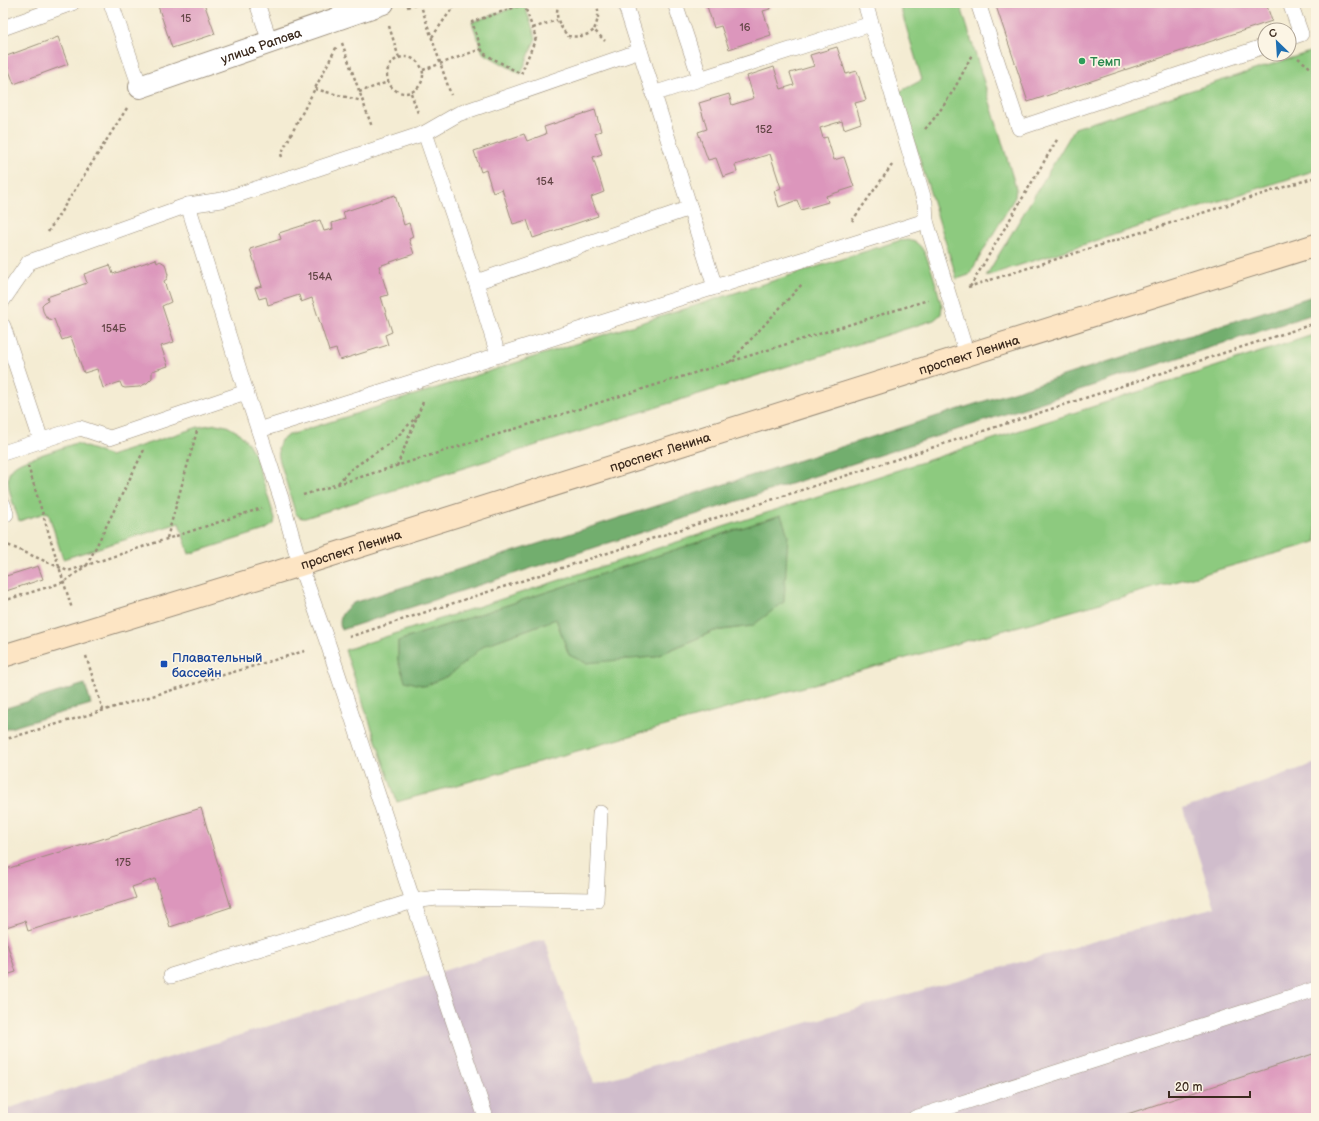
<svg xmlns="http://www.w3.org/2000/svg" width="1319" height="1121" font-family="'Balsamiq Sans',sans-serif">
<rect width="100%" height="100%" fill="#fcf5e5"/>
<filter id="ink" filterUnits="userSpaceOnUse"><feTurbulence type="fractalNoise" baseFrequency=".025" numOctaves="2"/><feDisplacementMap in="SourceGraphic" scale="8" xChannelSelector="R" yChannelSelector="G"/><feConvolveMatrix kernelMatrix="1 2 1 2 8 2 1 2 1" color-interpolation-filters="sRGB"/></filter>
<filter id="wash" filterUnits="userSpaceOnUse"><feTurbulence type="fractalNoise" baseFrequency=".012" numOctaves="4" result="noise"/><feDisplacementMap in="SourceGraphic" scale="16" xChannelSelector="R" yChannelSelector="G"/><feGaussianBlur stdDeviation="0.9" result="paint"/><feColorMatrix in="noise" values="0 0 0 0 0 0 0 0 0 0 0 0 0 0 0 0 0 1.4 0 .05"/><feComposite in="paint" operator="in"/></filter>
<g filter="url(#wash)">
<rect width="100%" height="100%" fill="#f4ecd3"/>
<path fill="#d0bdcc" d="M1316,763V1118H3V1110L544,939L594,1083L1215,907L1183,809Z"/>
<g fill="#8dca7f" stroke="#647a4e" fill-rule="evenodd">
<path d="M899,3H960L1016,188L1015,197L969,275L957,279L899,92L922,80Z"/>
<path d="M524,4L536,38L521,74L483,53L472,22Z"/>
<path d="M1316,50V170L986,276L1075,128Z"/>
<path d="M909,240C912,241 916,242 918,244C929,253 938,293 942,307L941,314L934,320L305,518C300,518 298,517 295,512L279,458L278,448L281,440L289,435L898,241Z"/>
<path d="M1316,334V542L397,802L345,650ZM781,515L752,626L714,631L654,657L569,655L556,619L484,645L398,661V641Z"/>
<path d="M216,424L227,426L239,433L248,443L255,455L259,468L275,519L274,524L265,530L189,554L179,523L63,559L48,512L19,521C15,508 4,483 10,471C13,466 18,463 23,461L76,443L110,456L198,427Z"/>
</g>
<g fill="#72ae6e" stroke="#566c46">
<path d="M1316,295V313L341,630C338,615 342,613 353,603Z"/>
<path d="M781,515L788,535L784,602L752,626L714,631L654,657L586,663L569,655L556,619L485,645L450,675L425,686L405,681L398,661V641Z"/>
<path d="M85,684L91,704L3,730V709Z"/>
</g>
<g id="blocks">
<g fill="#dc96bc">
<path d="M157,3H204L215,34L172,48Z"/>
<path d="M706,3H768L770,9L763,11L771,35L729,49L721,26L714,28Z"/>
<path d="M995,3H1266L1272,21L1028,102Z"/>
<path d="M58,37L68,64L14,84L4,57Z"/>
<path d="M837,47L846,74L857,71L866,100L855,103L861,123L844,129L842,121L820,128L823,138L827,137L834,160L844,157L854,187L826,196L828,202L801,210L797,200L779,207L774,191L781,188L770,154L735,165L737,172L723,177L716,158L708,160L698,132L707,129L699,103L729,94L732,105L754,98L747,76L774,67L781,89L794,85L790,73L814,66L810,55Z"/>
<path d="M595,110L601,131L595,133L602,154L593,157L604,192L591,197L598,216L533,238L527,220L513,224L502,189L493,193L486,170L481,172L474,151L524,134L527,141L546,134L544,127Z"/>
<path d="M395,195L404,225L409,223L413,237L409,239L414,254L379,266L388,295L381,297L392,332L385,335L388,345L340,360L336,349L329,351L312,298L301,302L299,295L268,305L266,297L259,299L255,288L262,286L250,249L281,239L279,233L320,220L324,231L333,229L332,223L345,219L343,212Z"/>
<path d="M156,259L157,263L160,261L165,264L168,275L167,279L164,281L171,302L162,306L174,342L161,346L168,366L152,371V378L147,383L139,387L125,388L122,387L120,382L103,388L97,369L84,373L71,337L62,340L54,319L51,320L46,317L43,311L42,305L45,302L48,301L47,297L87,283L84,274L110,265L113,274Z"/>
<path d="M38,566L43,579L3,592V577Z"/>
<path d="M201,808L231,907L170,927L155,879L132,887L136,898L28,931L25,921L3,928V870Z"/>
<path d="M3,931L16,972L3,976Z"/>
<path d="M1316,1053V1118H1115Z"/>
</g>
</g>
</g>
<g filter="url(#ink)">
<use href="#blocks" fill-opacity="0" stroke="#988b78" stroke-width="1"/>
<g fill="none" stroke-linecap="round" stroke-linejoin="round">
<g stroke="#988b78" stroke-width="16">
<g id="lane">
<path d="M111,3L140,87"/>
<path d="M257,3L270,42"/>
<path d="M625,3L715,287"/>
<path d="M675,3L700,78"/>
<path d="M865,3L925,203L926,221L967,355"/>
<path d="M978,3L1019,128L1265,46"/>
<path d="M3,28L72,3"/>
<path d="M1289,38L1301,34L1290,3"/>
<path d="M653,94L871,24"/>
<path d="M425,133L476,282L498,355"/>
<path d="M188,205L246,392L282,501L300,565L328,644L413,901L486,1118"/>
<path d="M476,282L690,208"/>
<path d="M3,300L29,262L188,205L222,200L425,133L458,114L640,51"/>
<path d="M3,326L41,440"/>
<path d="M259,430L926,221"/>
<path d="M3,453L80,428L110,438L246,392"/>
<path d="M3,504L6,514L3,515"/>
<path d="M171,976L413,901L437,898L596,900L600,813"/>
<path d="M915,1118L1316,989"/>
</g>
</g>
<g stroke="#988b78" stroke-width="24">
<g id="street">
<path id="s1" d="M140,87L383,3"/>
</g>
</g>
<g stroke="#988b78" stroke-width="24">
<g id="secondary">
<path id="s2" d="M3,656L300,565L1316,245"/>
</g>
</g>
<g stroke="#988b78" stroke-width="2.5" stroke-dasharray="3 3" stroke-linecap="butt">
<path d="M420,3L451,95"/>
<path d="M559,3C554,16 559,26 568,36C578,37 586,37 594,30"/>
<path d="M596,3C600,13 598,20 594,30L605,41"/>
<path d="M524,4L536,38L521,74L483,53L472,22Z"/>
<path d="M407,7L418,3"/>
<path d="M389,26L399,58"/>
<path d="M533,28L557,20"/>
<path d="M432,37L456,3"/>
<path d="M342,43L372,127"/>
<circle cx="405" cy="75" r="18"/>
<path d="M1298,58L1316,72"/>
<path d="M423,70L481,49"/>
<path d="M315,89L362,101"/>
<path d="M359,92L388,82"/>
<path d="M411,93L418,113"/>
<path d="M925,129C945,107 959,82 972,54"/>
<path d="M282,157L281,154L337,46"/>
<path d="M852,221L892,165"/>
<path d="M48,232L127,108"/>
<path d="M968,287L1316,177"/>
<path d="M970,287L1058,138"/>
<path d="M730,362L803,283"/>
<path d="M28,466L72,609"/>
<path d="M397,466L423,402"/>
<path d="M338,483L350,470L394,440L418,415"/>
<path d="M303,495L928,300"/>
<path d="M167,538L197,431"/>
<path d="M3,543L68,571L87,565L144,450"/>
<path d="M3,601L64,582L87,565L262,508"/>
<path d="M349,637L1316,323"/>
<path d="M86,656L103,710"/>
<path d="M3,740L308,650"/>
</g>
<use href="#lane" stroke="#fff" stroke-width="15"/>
<use href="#street" stroke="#fff" stroke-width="22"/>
<use href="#secondary" stroke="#fde5c4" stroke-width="22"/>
</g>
</g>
<circle fill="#2e9e5b" stroke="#fcf5e5" stroke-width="1.5" cx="1082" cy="61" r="4"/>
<rect fill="#1a4fb4" stroke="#fcf5e5" stroke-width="1.5" x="160" y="660" width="8" height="8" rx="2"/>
<g text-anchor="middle" stroke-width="3.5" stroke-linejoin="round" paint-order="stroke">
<g font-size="11" fill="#634546">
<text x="186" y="22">15</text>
<text x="745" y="31">16</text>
<text x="764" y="133">152</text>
<text x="545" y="185">154</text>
<text x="320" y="280">154А</text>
<text x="114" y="332">154Б</text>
<text x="123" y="866">175</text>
</g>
<g font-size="13" fill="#3b2a1e" stroke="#fcf5e5">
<text dy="5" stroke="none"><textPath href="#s1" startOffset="128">улица Рапова</textPath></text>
<text dy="5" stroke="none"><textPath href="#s2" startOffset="1012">проспект Ленина</textPath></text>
<text dy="5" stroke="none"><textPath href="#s2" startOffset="688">проспект Ленина</textPath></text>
<text dy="5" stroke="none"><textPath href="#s2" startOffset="364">проспект Ленина</textPath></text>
</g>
<g font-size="13" fill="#27864d" stroke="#fcf5e5" text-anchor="start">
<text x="1090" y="66">Темп</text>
</g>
<g font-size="13" fill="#164399" stroke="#fcf5e5" text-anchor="start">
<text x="172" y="662">Плавательный<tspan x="172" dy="15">бассейн</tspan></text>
</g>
</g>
<rect width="1319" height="1121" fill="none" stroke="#fcf5e5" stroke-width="16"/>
<g transform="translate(1277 42) rotate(335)"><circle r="19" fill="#fcf5e5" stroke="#afa495"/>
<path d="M0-3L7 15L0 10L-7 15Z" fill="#1f6fb2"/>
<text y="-6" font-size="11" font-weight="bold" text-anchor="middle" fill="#3b2a1e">С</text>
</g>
<path d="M1169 1091v6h81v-6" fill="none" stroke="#3b2a1e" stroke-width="2"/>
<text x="1175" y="1091" font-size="12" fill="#3b2a1e" stroke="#fcf5e5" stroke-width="3" paint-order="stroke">20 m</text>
</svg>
